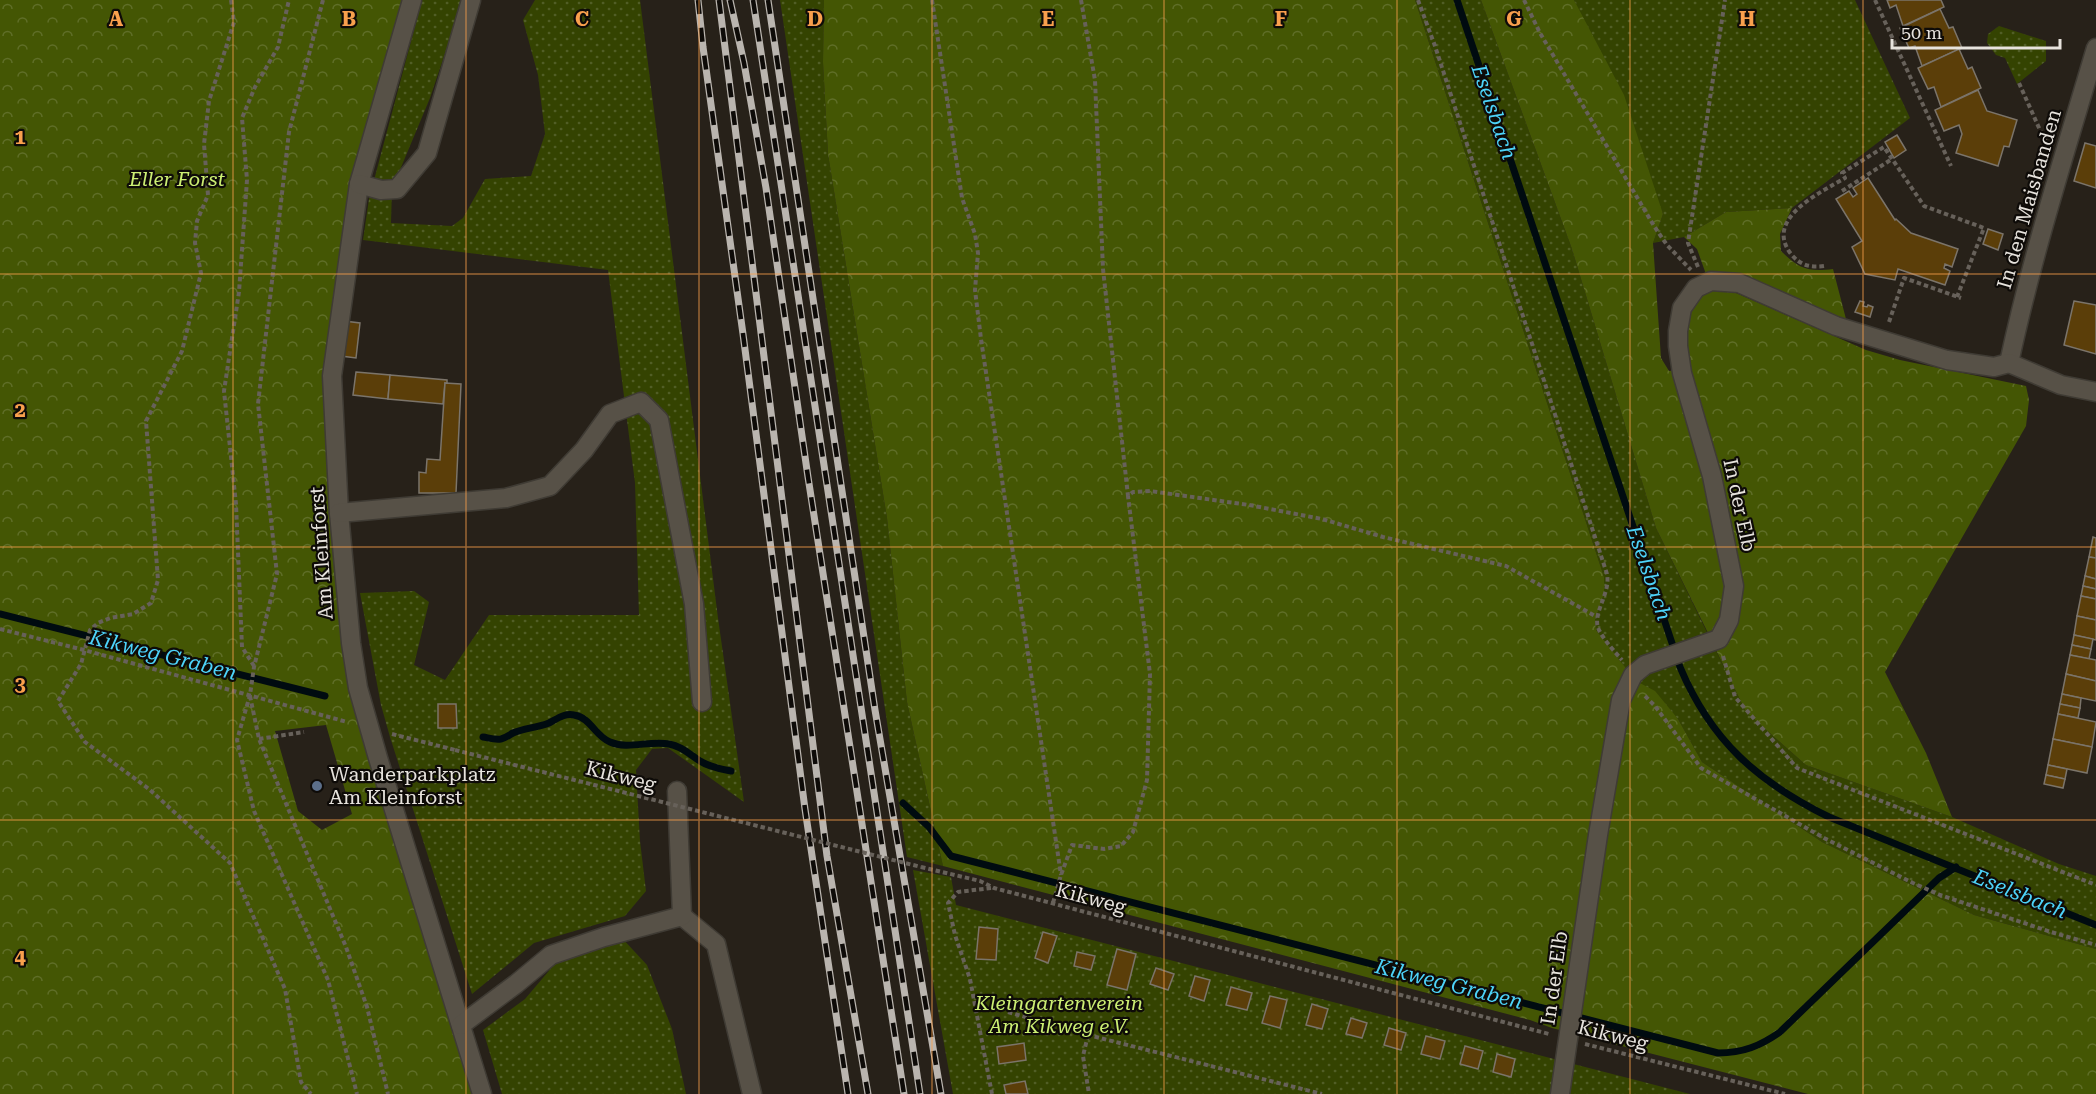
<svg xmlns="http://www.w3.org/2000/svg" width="2096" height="1094" font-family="'Roboto Serif',serif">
<defs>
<pattern id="green-dots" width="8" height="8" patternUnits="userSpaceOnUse" patternTransform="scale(1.5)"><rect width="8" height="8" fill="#344301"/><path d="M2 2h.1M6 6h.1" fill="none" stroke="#515e26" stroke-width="1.8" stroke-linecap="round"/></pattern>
<pattern id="forest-crowns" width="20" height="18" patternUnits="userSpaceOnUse" patternTransform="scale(1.5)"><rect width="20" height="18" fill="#445604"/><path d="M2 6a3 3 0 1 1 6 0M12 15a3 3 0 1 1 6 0" fill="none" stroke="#5f6e28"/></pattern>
</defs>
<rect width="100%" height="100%" fill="#272119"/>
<g fill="url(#green-dots)">
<path d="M422,0H463L430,98L392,189L391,223L452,226L463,218L485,179L531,176L545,134L538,75L523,20L535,0H640L718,618L744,802L668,748L652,749L636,770L640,841L646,891L625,916L534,943L472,994L390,737L381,705L360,593L414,591L429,602L414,665L445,680L489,615H639L635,483L608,270L363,240L369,199Z"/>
<path d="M780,0H824L823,62L828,154L887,518L907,702L943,866L907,857Z"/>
<path d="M1415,0H1481L1572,249L1656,528L1746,712L1806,765L1952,817L2059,864L2096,876V949L1974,915L1822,842L1702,762L1678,719L1636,681L1596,630L1595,620L1604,594V577Z"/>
<path d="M1574,0H1855L1910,118L1792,208L1726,212L1684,237L1653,243L1663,214Z"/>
<path d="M1999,26L2046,41V61L2017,84L2005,58L1996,55L1987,43L1988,34Z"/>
<path d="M913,870L951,877L956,905L1690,1094H953Z"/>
<path d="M621,937L647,965L672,1029L686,1094H502L483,1030L525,999L559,959Z"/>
</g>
<g fill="url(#forest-crowns)" fill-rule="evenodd">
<path d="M0,0H408L326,374L345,644L473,1094H0ZM326,725L352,814L322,830L298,811L275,731Z"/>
<path d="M824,0H1415L1604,577V594L1595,620L1596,630L1636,681L1655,691L1678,719L1702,762L1822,842L1974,915L2096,949V1094H1808L1552,1028L1530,1020L943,866L907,702L887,518L828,154L823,62Z"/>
<path d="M1481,0H1574L1624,95L1663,214L1653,243L1661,358L1669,371L1679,370L1732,586L1728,618L1710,637L1656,528L1572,249Z"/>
<path d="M1792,208L1780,234L1781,251C1799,269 1808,272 1833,269L1846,319L1797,302L1707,277L1697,249L1684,237L1726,212Z"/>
<path d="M1712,287L1736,293L1866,350L1900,360L2026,386L2029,400L2026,426L1885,672L1926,753L1952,817L1806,765L1746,712L1716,650L1731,622L1737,586L1686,370L1684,324L1698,293Z"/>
</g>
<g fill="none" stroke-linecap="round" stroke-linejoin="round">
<g stroke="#000b10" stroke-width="7">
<path d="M1457,0L1680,667C1711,741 1758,782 1829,817L2096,925"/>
<path d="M0,614L325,696"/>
<path d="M483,737C489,738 495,740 501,739C506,738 509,735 513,733C524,728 537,728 549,723C557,719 564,713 574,715C591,718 595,736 610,742C628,750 650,740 669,744C682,746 690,755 700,761C709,767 721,769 731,771"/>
<path d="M903,803L929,827L951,856L1718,1053C1743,1053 1760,1046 1780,1032L1939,878L1956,867"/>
</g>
</g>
<g fill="#5b3e09" stroke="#7b746a" stroke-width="1.5">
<path d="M1887,0H1941L1944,7L1903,26L1896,5L1890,8Z"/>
<path d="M1940,9L1949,28L1953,27L1962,48L1922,66L1915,46L1909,48L1900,28Z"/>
<path d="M1959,49L1968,69L1972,67L1981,88L1941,107L1934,87L1928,89L1918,68Z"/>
<path d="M1978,90L1987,111L2017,120L2009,147L2004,146L1998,166L1956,153L1962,134L1959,125L1944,131L1935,110Z"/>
<path d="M1897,135L1906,150L1894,158L1885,142Z"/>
<path d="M2085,143L2096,146V188L2074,181Z"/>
<path d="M1868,178L1895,220L1896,219L1911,233L1958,249L1952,267L1945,264L1944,268L1950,271L1945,285L1898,269L1895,280L1865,274L1852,247L1862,241L1836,199L1849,191L1853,197L1857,194L1853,188Z"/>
<path d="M1988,229L2003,234L1998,250L1983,244Z"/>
<path d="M1860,301L1864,302L1863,306L1867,307L1868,305L1873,307L1870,317L1855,312Z"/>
<path d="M2074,301L2096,305V354L2064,345Z"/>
<path d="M344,321L360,323L356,358L341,356Z"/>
<path d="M356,372L390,375L388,399L353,395Z"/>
<path d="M390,375L447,380V384L445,383L443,404L388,399Z"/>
<path d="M445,383L461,384L456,493H419V472L426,473L427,459L440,460Z"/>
<path d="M2093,537L2096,538V558L2089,557Z"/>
<path d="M2089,557L2096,558V579L2085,576Z"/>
<path d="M2085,576L2096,579V589L2083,586Z"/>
<path d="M2083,586L2096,589V599L2081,596Z"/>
<path d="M2081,596L2096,599V620L2077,616Z"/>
<path d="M2077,616L2096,620V640L2074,635Z"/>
<path d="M2074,635L2093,639L2091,649L2072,645Z"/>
<path d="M2072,645L2091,649L2089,659L2070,655Z"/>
<path d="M2070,655L2096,660V681L2066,674Z"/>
<path d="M2066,674L2096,681V701L2062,694Z"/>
<path d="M2062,694L2081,698L2080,708L2060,704Z"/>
<path d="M438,704H456L457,728H438Z"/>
<path d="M2060,704L2080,708L2078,718L2058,714Z"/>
<path d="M2058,714L2096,722L2092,747L2053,739Z"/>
<path d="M2053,739L2092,747L2087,773L2048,765Z"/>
<path d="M2048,765L2067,769L2065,779L2046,775Z"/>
<path d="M2046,775L2065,779L2063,788L2044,784Z"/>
<path d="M979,927L998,929L996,960L976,959Z"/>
<path d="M1043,932L1057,936L1048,963L1035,958Z"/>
<path d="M1117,949L1136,954L1127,990L1107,985Z"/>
<path d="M1077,952L1095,956L1091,970L1074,966Z"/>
<path d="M1156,968L1174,974L1168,990L1150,984Z"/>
<path d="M1195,976L1210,980L1204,1001L1189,996Z"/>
<path d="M1231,987L1252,993L1247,1010L1226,1005Z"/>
<path d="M1270,996L1287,1000L1280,1028L1262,1023Z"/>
<path d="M1312,1004L1328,1009L1322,1029L1306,1025Z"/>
<path d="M1351,1018L1367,1023L1362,1038L1346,1034Z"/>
<path d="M1389,1028L1406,1033L1401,1050L1384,1045Z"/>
<path d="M1426,1036L1445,1041L1440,1059L1421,1054Z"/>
<path d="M1024,1043L1026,1060L999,1064L997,1047Z"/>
<path d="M1465,1046L1483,1051L1478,1069L1460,1064Z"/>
<path d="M1497,1054L1515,1059L1511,1077L1493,1072Z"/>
<path d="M1025,1081L1028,1094H1006L1004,1085Z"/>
</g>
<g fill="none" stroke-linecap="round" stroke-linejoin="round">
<g stroke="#3f3b34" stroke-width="21">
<g id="minor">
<path d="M412,0L359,184L332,376L339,513L351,643L358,688L378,758L482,1094"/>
<path d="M359,184L381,190L397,189L427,153L471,0"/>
<path d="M2009,363C2032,256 2065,153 2096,48"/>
<path d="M339,513L506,498L550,486L584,450L610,414L641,402L659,420L694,604L702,702"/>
<path d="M682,916L716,944L752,1094"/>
<path d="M461,1025L516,984L551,955L604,937L682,916L677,791"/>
<path d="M1560,1094L1598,835L1621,700L1633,675L1645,665L1719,639L1729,620L1734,586L1712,476L1682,373L1678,346V331L1682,308L1696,288L1711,281L1739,283L1836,326L1947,360L1994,367L2009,363L2061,385L2096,392"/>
</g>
</g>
<g stroke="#67615a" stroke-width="4" stroke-dasharray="4.5 3" stroke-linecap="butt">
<path d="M231,0L234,22L209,101L204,144L208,195L197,221L195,243L201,273L182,351L146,421L158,580L151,603L133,614L110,618L98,623L90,630L81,664L58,701L85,742L149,789L230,863L285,989L301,1082L311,1094"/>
<path d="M323,0L289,132L258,404L277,574L254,667L250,695L237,740L254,811L328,980L357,1094"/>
<path d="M932,0L962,198L975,234L978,253L975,290L981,339L1061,875"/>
<path d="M1081,0L1095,80L1103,269L1128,496L1133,492L1150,491L1249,505L1322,519L1383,537L1506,566L1597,617"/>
<path d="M1418,0L1435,46L1607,574C1611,594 1591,614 1599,630C1604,640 1614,651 1622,660"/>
<path d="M1524,0L1540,33L1654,226L1667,245L1691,270"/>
<path d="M1875,0L1951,166"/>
<path d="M2019,83L2044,139L2050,141"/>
<path d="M1842,191L1892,159"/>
<path d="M1824,266C1810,268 1800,265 1791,254C1763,218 1822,192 1845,178L1842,173L1884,147L1924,206L1984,228L1957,297"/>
<path d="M1698,267L1688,243L1725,0"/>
<path d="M1889,322L1904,278L1961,298"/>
<path d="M0,629L84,650L347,722"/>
<path d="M1723,656L1735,697L1797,768L2096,885"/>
<path d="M254,666L242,647L236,504L224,391L239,292L247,180L242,118L255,87L278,47L289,0"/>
<path d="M250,696L259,739L346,947L367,1007L388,1094"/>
<path d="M1645,696L1655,706L1701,768L1824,838L1913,883L1940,895L2051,932L2096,945"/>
<path d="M392,734L455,750"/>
<path d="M259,739L304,732"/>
<path d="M921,867L980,881L994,888L1549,1034"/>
<path d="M991,888L958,892L948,903L955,935L970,979L992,1094"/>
<path d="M1053,903L1061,875L1072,845L1104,849L1121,846L1133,832L1147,780L1150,674L1128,496"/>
<path d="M1008,1012L1088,1035L1322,1094"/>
<path d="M1088,1035L1083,1056L1089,1094"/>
<path d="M1585,1044L1785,1094"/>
</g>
<use href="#minor" stroke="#575147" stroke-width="18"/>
<g stroke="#bab5af" stroke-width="7">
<g id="rail">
<path d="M698,0L703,47L743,334L805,809L848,1094"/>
<path d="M719,0L827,856L868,1094"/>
<path d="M730,0L744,63L766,188L808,477L904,1094"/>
<path d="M753,0L920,1094"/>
<path d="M768,0L875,710L941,1094"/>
</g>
</g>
<use href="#rail" stroke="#0e0b08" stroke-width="4.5" stroke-dasharray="14" stroke-linecap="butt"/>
<path stroke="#67615a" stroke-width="4" stroke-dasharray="4.5 3" stroke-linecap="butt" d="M455,750L921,867"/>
</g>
<path fill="none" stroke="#f9a04d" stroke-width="1.5" stroke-opacity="0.55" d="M233,0V1094M466,0V1094M699,0V1094M932,0V1094M1164,0V1094M1397,0V1094M1630,0V1094M1863,0V1094M0,274H2096M0,547H2096M0,820H2096"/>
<circle fill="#5c6f8a" stroke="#0e0b08" stroke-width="2" cx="317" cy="786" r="6"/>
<g text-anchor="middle" stroke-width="4.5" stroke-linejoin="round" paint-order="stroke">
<g font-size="20" font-style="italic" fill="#ccef73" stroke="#0e0b08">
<text x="177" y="186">Eller Forst</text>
<text x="1059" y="1010">Kleingartenverein<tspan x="1059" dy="23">Am Kikweg e.V.</tspan></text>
</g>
<g font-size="20" fill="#e7e3dd" stroke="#0e0b08">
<text transform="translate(2029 199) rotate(-74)" y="7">In den Maisbanden</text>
<text transform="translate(1740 505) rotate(78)" y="7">In der Elb</text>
<text transform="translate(321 553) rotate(-94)" y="7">Am Kleinforst</text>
<text transform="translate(621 776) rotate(14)" y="7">Kikweg</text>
<text transform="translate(1091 898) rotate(15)" y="7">Kikweg</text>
<text transform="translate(1554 978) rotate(-82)" y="7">In der Elb</text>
<text transform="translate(1613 1035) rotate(14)" y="7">Kikweg</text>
</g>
<g font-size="20" fill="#e7e3dd" stroke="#0e0b08" text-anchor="start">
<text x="329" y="781">Wanderparkplatz<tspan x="329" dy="23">Am Kleinforst</tspan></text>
</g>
<g font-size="21" font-style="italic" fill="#4dd3f9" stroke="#0e0b08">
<text transform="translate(1494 112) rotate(71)" y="7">Eselsbach</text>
<text transform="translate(1649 573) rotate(71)" y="7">Eselsbach</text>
<text transform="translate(163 655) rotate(14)" y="7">Kikweg Graben</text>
<text transform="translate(2020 894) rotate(22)" y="7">Eselsbach</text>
<text transform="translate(1449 984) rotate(14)" y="7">Kikweg Graben</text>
</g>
</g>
<g font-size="20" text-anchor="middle" font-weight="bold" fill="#f9a04d" stroke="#0e0b08" stroke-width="4.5" stroke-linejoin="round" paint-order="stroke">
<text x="116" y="26">A</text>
<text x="349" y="26">B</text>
<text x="582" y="26">C</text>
<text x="815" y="26">D</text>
<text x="1048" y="26">E</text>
<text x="1281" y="26">F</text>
<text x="1514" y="26">G</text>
<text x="1747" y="26">H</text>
<text x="20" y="144">1</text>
<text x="20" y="417">2</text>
<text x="20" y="691">3</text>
<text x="20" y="964">4</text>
</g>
<path d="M1892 39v9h168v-9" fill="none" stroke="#e7e3dd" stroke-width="3"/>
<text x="1901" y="39" font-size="18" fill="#e7e3dd" stroke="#0e0b08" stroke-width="4.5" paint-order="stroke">50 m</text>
</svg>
